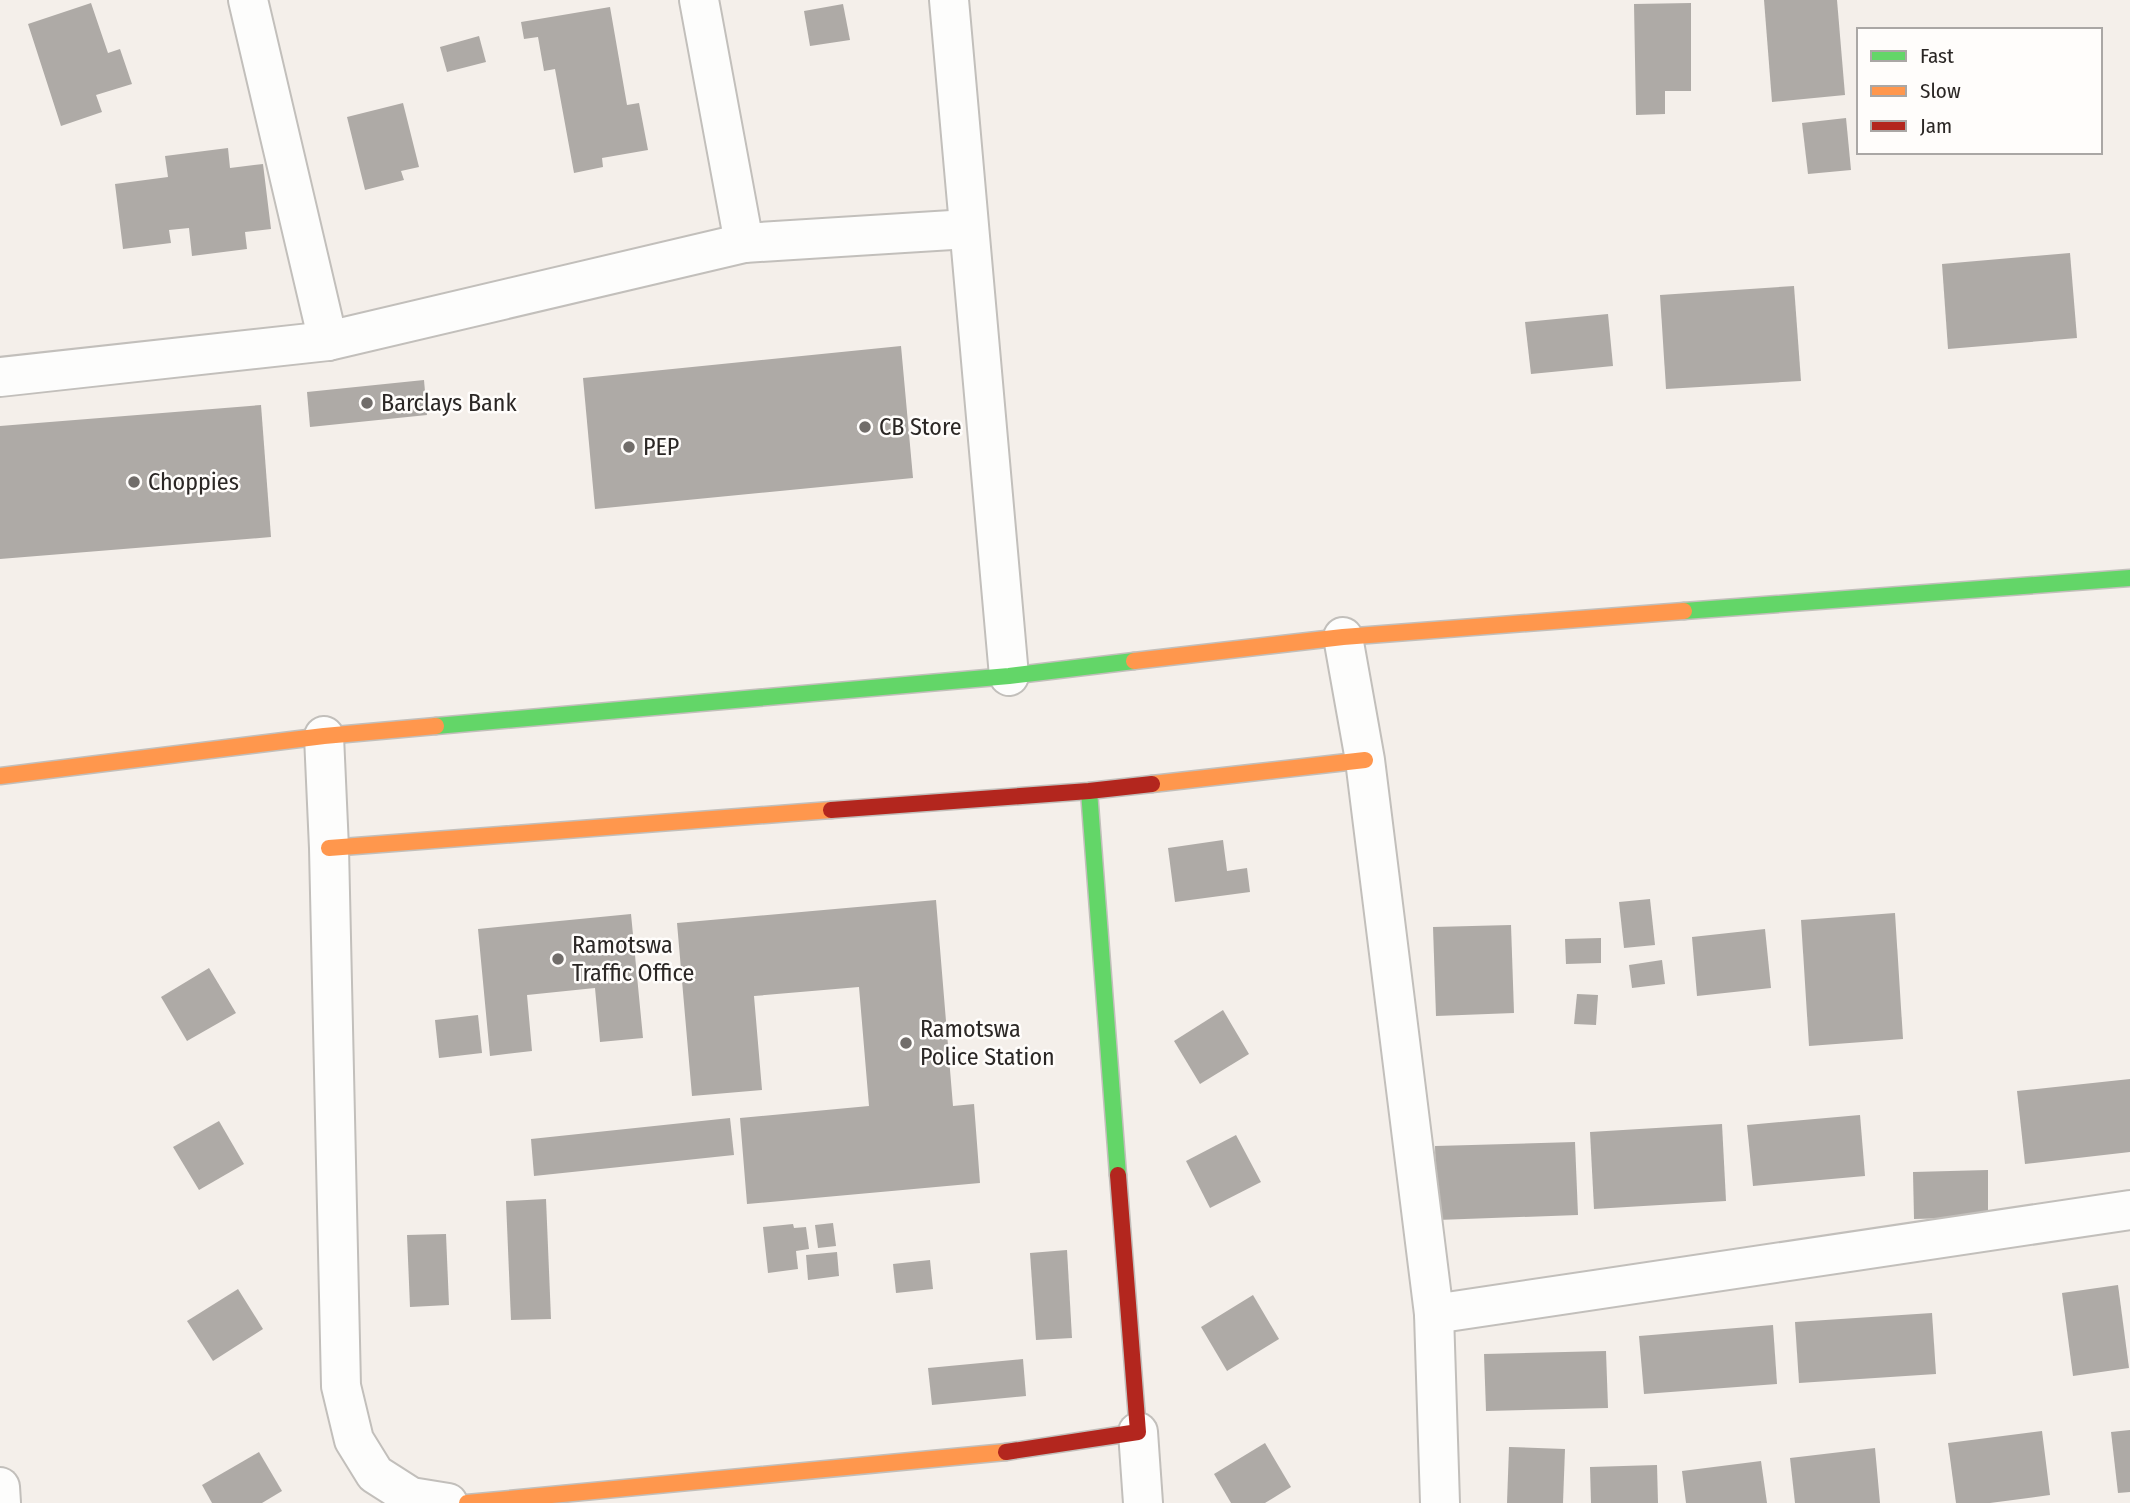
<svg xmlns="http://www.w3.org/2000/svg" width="2130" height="1503" font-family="'Fira Sans Condensed',sans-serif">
<rect width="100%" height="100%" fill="#f4efea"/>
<g fill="#aeaaa6">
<path d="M1764,0H1837L1845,95L1772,102Z"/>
<path d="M91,3L108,53L120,49L132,84L96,95L102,112L61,126L28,24Z"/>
<path d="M1691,3V91H1665V114L1636,115L1634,4Z"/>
<path d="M843,4L850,40L810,46L804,11Z"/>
<path d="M610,7L627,105L639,103L648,150L602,158L603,167L574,173L555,69L544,71L538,37L524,39L521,22Z"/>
<path d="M479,36L486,62L447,72L440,47Z"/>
<path d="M403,103L419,167L401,171L404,180L365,190L347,117Z"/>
<path d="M1846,118L1851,170L1808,174L1802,123Z"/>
<path d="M228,148L230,168L263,164L271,229L245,232L247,249L192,256L189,228L169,230L171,243L123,249L115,184L168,177L165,156Z"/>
<path d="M2070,253L2077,338L1948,349L1942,264Z"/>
<path d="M1794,286L1801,381L1666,389L1660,295Z"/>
<path d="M1608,314L1613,366L1531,374L1525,322Z"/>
<path d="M901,346L913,478L595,509L583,378Z"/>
<path d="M424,380L427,415L310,427L307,392Z"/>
<path d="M261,405L271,537L0,559V426Z"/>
<path d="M1223,840L1227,871L1247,868L1250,892L1175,902L1168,848Z"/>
<path d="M1650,899L1655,945L1624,948L1619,902Z"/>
<path d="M936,900L953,1106L974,1104L980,1183L747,1204L740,1118L869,1106L859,987L754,996L762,1090L692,1096L677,923Z"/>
<path d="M1895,913L1903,1039L1809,1046L1801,920Z"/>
<path d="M631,914L643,1038L600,1042L595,988L527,995L532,1051L490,1056L478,929Z"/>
<path d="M1511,925L1514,1013L1436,1016L1433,927Z"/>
<path d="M1765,929L1771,988L1697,996L1692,937Z"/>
<path d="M1601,938V963L1566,964L1565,939Z"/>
<path d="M1662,960L1665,984L1632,988L1629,965Z"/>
<path d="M209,968L236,1013L187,1041L161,997Z"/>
<path d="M1577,994L1598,995L1596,1025L1574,1024Z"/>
<path d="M1223,1010L1249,1054L1200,1084L1174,1041Z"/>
<path d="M478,1015L482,1053L439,1058L435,1020Z"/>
<path d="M2130,1079V1152L2025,1164L2017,1091Z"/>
<path d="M1860,1115L1865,1176L1753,1186L1747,1125Z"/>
<path d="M730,1118L734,1155L534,1176L531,1139Z"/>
<path d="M219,1121L244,1164L199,1190L173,1147Z"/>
<path d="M1722,1124L1726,1201L1594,1209L1590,1132Z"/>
<path d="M1236,1135L1261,1182L1210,1208L1186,1161Z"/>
<path d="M1575,1142L1578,1215L1437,1220L1435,1146Z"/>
<path d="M1988,1170V1217L1914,1219L1913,1172Z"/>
<path d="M546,1199L551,1319L511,1320L506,1201Z"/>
<path d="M833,1223L836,1246L818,1248L815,1225Z"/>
<path d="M793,1224L794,1228L806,1227L809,1249L796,1251L798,1269L768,1273L763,1227Z"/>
<path d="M446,1234L449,1305L410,1307L407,1235Z"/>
<path d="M1067,1250L1072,1338L1036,1340L1030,1253Z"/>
<path d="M837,1252L839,1276L808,1280L806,1255Z"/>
<path d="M930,1260L933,1289L896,1293L893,1264Z"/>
<path d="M2118,1285L2129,1368L2073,1376L2062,1293Z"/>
<path d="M238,1289L263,1329L213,1361L187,1321Z"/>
<path d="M1253,1295L1279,1339L1227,1371L1201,1327Z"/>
<path d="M1932,1313L1936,1374L1799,1383L1795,1322Z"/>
<path d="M1773,1325L1777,1384L1644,1394L1639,1336Z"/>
<path d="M1606,1351L1608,1408L1486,1411L1484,1354Z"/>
<path d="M1023,1359L1026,1396L932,1405L928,1368Z"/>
<path d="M2130,1430V1492L2118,1493L2111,1432Z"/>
<path d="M2042,1431L2050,1495L1990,1503H1956L1948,1443Z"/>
<path d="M1265,1443L1291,1487L1265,1503H1231L1214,1474Z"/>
<path d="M1509,1447L1565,1449L1563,1503H1507Z"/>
<path d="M1875,1448L1880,1503H1795L1790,1458Z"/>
<path d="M259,1452L282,1491L262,1503H212L202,1485Z"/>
<path d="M1761,1461L1767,1503H1686L1682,1471Z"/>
<path d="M1657,1465L1658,1503H1591L1590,1467Z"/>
</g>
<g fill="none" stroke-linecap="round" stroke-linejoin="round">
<g stroke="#c2bfbb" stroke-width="42">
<g id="street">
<path d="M248,0L328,341"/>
<path d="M699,0L744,243"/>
<path d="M949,0L1009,676"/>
<path d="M0,377L328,341L744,243L968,229"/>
<path d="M1343,637L1365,760L1434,1314L1440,1503"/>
<path d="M324,736L329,848L341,1386L354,1440L375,1474L411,1497L448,1503"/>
<path d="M1434,1314L2130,1210"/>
<path d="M1138,1432L1143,1503"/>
<path d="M0,1487L1,1503"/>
</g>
</g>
<g stroke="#c2bfbb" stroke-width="19">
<g id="fast">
<path d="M1684,611L2130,578"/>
<path d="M436,726L1009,676L1134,661"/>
<path d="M1089,791L1118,1175"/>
</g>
</g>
<g stroke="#c2bfbb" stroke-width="19">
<g id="slow">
<path d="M1134,661L1343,637L1684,611"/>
<path d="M0,776L324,736L436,726"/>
<path d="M1152,784L1365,760"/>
<path d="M329,848L831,810"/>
<path d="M467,1503L1006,1452"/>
</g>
</g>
<g stroke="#c2bfbb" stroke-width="19">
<g id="jam">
<path d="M831,810L1089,791L1152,784"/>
<path d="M1006,1452L1138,1432L1118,1175"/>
</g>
</g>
<use href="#street" stroke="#fdfdfc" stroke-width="38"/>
<use href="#fast" stroke="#63d668" stroke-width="16"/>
<use href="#slow" stroke="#ff974d" stroke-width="16"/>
<use href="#jam" stroke="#b3261e" stroke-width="16"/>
</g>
<g fill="#716d6a" stroke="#fffdfb" stroke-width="2.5">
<circle cx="367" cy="403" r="7"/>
<circle cx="865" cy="427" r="7"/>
<circle cx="629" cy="447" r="7"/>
<circle cx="134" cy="482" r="7"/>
<circle cx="558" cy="959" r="7"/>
<circle cx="906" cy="1043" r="7"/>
</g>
<g text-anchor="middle" stroke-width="5" stroke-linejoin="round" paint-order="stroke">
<g font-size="24" fill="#2b2725" stroke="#fffdfb" text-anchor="start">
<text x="381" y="411">Barclays Bank</text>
<text x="879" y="435">CB Store</text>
<text x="643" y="455">PEP</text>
<text x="148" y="490">Choppies</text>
<text x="572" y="953">Ramotswa<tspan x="572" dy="28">Traffic Office</tspan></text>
<text x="920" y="1037">Ramotswa<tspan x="920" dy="28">Police Station</tspan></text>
</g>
</g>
<rect x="1857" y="28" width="245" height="126" fill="#fffdfb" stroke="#aaa7a5" stroke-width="2"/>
<rect x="1871" y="51" width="35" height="10" fill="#63d668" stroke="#aaa7a5" stroke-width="2"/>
<text x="1920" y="63" font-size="21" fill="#2b2725">Fast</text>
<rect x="1871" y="86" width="35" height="10" fill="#ff974d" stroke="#aaa7a5" stroke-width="2"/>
<text x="1920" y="98" font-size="21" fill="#2b2725">Slow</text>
<rect x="1871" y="121" width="35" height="10" fill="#b3261e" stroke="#aaa7a5" stroke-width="2"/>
<text x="1920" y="133" font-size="21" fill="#2b2725">Jam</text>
</svg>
